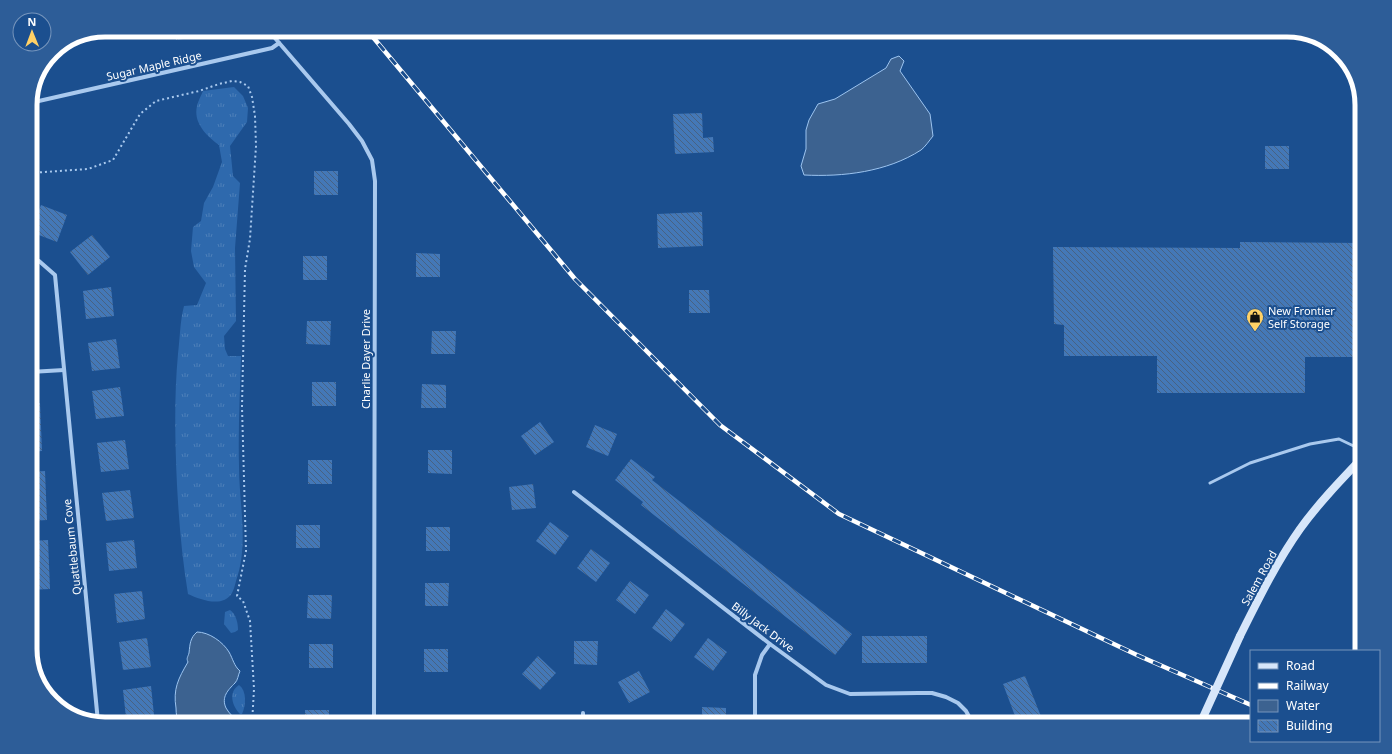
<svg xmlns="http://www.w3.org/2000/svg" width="1392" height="754" font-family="'Noto Sans',sans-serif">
<defs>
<pattern id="grass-tufts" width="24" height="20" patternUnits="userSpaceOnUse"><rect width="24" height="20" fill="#2e69ad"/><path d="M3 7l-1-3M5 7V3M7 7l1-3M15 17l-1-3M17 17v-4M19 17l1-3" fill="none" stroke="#4d80b9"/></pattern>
<pattern id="building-back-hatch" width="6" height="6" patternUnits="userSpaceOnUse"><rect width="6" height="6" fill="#4478b7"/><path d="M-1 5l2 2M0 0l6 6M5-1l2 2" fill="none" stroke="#486282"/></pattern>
</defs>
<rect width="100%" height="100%" fill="#1b4f8f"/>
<g fill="url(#grass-tufts)">
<path d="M234,87L243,96L248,108L247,122L230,146L233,176L240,183L235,248L236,321L224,336L225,349L228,356H241C240,393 238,429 239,466C239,504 249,544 236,581C235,585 234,589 232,593C223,608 201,600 188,594C182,558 179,522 177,485C175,441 174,397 178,354C180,338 180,321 184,306L197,305L206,283L194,267L191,251L193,227L201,221L204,203L213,187L222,162L219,145C207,136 193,123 197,106C198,101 201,96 203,91Z"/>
<path d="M230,610C236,614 238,623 238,630L235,632L231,633L224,624L225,612Z"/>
<path d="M239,685C247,691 246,705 242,714H240C232,706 228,692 239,685Z"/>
</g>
<g fill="#3c6290" stroke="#9cc4f0">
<path d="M899,56L904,61L900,71L930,114L933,136C929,141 925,147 921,150C887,172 843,177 804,175L801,166L806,149V130L809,120L818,104L835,99L886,68L891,59Z"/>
<path d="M197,632C209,632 223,642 229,652C233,659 234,666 240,671C238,675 238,680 235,683C228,690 221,697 226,708C229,714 235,717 237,724H179C177,719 176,714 176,708C173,689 178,679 188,662C186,658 188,657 189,653C190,644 190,638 197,632Z"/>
</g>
<g fill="url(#building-back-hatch)">
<path d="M175,30H205V36L176,40Z"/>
<path d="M702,113L703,138L713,137L714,152L675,154L673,114Z"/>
<rect x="1265" y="146" width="24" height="23"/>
<rect x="314" y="171" width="24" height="24"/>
<path d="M41,205L67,215L57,242L31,232Z"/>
<path d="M702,212L703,246L658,248L657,214Z"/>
<path d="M92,235L110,257L88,275L70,252Z"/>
<path d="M1240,242L1362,243V357H1305V393H1157V356H1064V325L1054,324L1053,247L1240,248Z"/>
<path d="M416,253L440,254V277H416Z"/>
<rect x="303" y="256" width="24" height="24"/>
<path d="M111,287L114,316L86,319L83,291Z"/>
<path d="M689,290H709L710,313H689Z"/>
<path d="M307,321H331L330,345L306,344Z"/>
<path d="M432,331H456L455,354H431Z"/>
<path d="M116,339L120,368L92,371L88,343Z"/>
<rect x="312" y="382" width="24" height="24"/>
<path d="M422,384L446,385V408H421Z"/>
<path d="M120,387L124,416L96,419L92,391Z"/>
<path d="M30,403H40L42,451L30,452Z"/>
<path d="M540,422L554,442L535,455L521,436Z"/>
<path d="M595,425L617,434L608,456L586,447Z"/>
<path d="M125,440L129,469L101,472L97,443Z"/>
<path d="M428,450H452V474L428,473Z"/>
<path d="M631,459L655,477L652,480L852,634L835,655L641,505L643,502L615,480Z"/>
<rect x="308" y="460" width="24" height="24"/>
<path d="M45,471L47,520L30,521V472Z"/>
<path d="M533,484L536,508L512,510L509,487Z"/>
<path d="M130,490L134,518L106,521L102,493Z"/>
<path d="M550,522L569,536L555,555L536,541Z"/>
<rect x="296" y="525" width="24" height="23"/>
<rect x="426" y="527" width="24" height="24"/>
<path d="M48,540L50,589L30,590V541Z"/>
<path d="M134,540L137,568L109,571L106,543Z"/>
<path d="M591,549L610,563L596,582L577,568Z"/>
<path d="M630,581L649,595L635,614L616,600Z"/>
<path d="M425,583H449L448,606H425Z"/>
<path d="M142,591L145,619L117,623L114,594Z"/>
<path d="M308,595H332L331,619L307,618Z"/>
<path d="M666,609L685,624L671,642L652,628Z"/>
<rect x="862" y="636" width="65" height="27"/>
<path d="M147,638L151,667L123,670L119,642Z"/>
<path d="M708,638L727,652L713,671L694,657Z"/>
<path d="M574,641H598L597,665L574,664Z"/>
<rect x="309" y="644" width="24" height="24"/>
<rect x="424" y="649" width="24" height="23"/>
<path d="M538,656L556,673L540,690L522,674Z"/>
<path d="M639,671L650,692L629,703L618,682Z"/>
<path d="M1025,676L1044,724H1018L1003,684Z"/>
<path d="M151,686L154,715L126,718L123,690Z"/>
<path d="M702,707L726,708V724H702Z"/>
<rect x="305" y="710" width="24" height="14"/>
</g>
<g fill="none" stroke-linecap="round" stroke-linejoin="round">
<path stroke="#a9c9ee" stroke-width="2" stroke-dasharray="2 3" stroke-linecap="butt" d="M30,173L88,169L113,160L140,114L156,101L199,91L219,84L232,81L240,82L248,86L252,97L255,116L256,146L250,239L245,269L242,407L246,551L237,596L243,601L250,621L254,689L252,724"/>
<path stroke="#a9c9ee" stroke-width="3" d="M1210,483L1250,463L1310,444L1339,439L1362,450"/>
<g stroke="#a9c9ee" stroke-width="4">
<path d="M268,30L349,124L362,141L372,160L375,181L374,724"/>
<path d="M30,103L272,48L279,43"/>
<path d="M30,260L39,261L55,275L98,722"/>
<path d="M30,372L64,370"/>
<path d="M574,492L770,644L826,685L850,694L918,693H932L946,697L958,703L966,711L973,724"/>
<path d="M583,713V724"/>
<path d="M755,724V675L762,655L770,644"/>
</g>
<path stroke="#d6e6fa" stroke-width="8" d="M1240,636C1258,600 1276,563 1300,529C1318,504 1340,481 1362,458"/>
<g stroke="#fff" stroke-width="4.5">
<path id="rail" d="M367,30L575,279L720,425L839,514L1137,655L1251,705"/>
</g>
<use href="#rail" stroke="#1b4f8f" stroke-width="3" stroke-dasharray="9" stroke-linecap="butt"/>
<path stroke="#d6e6fa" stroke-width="8" d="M1200,724L1240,636"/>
</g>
<defs>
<g id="shop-pin" transform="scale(0.9)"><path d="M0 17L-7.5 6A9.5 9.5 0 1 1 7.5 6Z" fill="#ffd166" stroke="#1b4f8f"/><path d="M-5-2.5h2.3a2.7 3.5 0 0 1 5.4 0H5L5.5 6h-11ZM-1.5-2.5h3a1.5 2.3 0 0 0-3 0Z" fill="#111"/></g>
</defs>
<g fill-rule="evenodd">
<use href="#shop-pin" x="1255" y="317"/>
</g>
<g text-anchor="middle" stroke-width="4" stroke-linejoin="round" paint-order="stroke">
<g font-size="11" fill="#fff" stroke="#1b4f8f">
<text transform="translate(154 66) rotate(-13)" y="4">Sugar Maple Ridge</text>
<text transform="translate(366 359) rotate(-90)" y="4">Charlie Dayer Drive</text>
<text transform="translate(72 547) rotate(-96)" y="4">Quattlebaum Cove</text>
<text transform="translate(1259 578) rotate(-61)" y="4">Salem Road</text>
<text transform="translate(763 627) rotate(37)" y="4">Billy Jack Drive</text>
</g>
<g font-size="11" fill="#fff" stroke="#1b4f8f" text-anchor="start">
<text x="1268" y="315">New Frontier<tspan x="1268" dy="13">Self Storage</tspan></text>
</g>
</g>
<path d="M0 0H1392V754H0ZM105 37H1287A68 68 0 0 1 1355 105V649A68 68 0 0 1 1287 717H105A68 68 0 0 1 37 649V105A68 68 0 0 1 105 37Z" fill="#2d5d98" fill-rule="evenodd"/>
<path fill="none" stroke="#fff" stroke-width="5" d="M105 37H1287A68 68 0 0 1 1355 105V649A68 68 0 0 1 1287 717H105A68 68 0 0 1 37 649V105A68 68 0 0 1 105 37Z"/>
<rect x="1250" y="650" width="130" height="92" fill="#1b4f8f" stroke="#7695bc"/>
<rect x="1258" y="663" width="20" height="6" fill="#d6e6fa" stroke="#7695bc"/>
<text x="1286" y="670" font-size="12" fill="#ffffff">Road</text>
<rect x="1258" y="683" width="20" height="6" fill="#ffffff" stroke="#7695bc"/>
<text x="1286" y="690" font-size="12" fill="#ffffff">Railway</text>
<rect x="1258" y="700" width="20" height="12" fill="#3c6290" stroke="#7695bc"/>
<text x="1286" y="710" font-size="12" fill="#ffffff">Water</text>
<rect x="1258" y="720" width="20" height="12" fill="url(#building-back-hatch)" stroke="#7695bc"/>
<text x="1286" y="730" font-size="12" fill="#ffffff">Building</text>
<g transform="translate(32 32) rotate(359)"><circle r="19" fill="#1b4f8f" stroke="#7695bc"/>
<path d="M0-3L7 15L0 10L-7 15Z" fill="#ffd166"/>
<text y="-6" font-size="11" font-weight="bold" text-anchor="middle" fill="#ffffff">N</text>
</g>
</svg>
